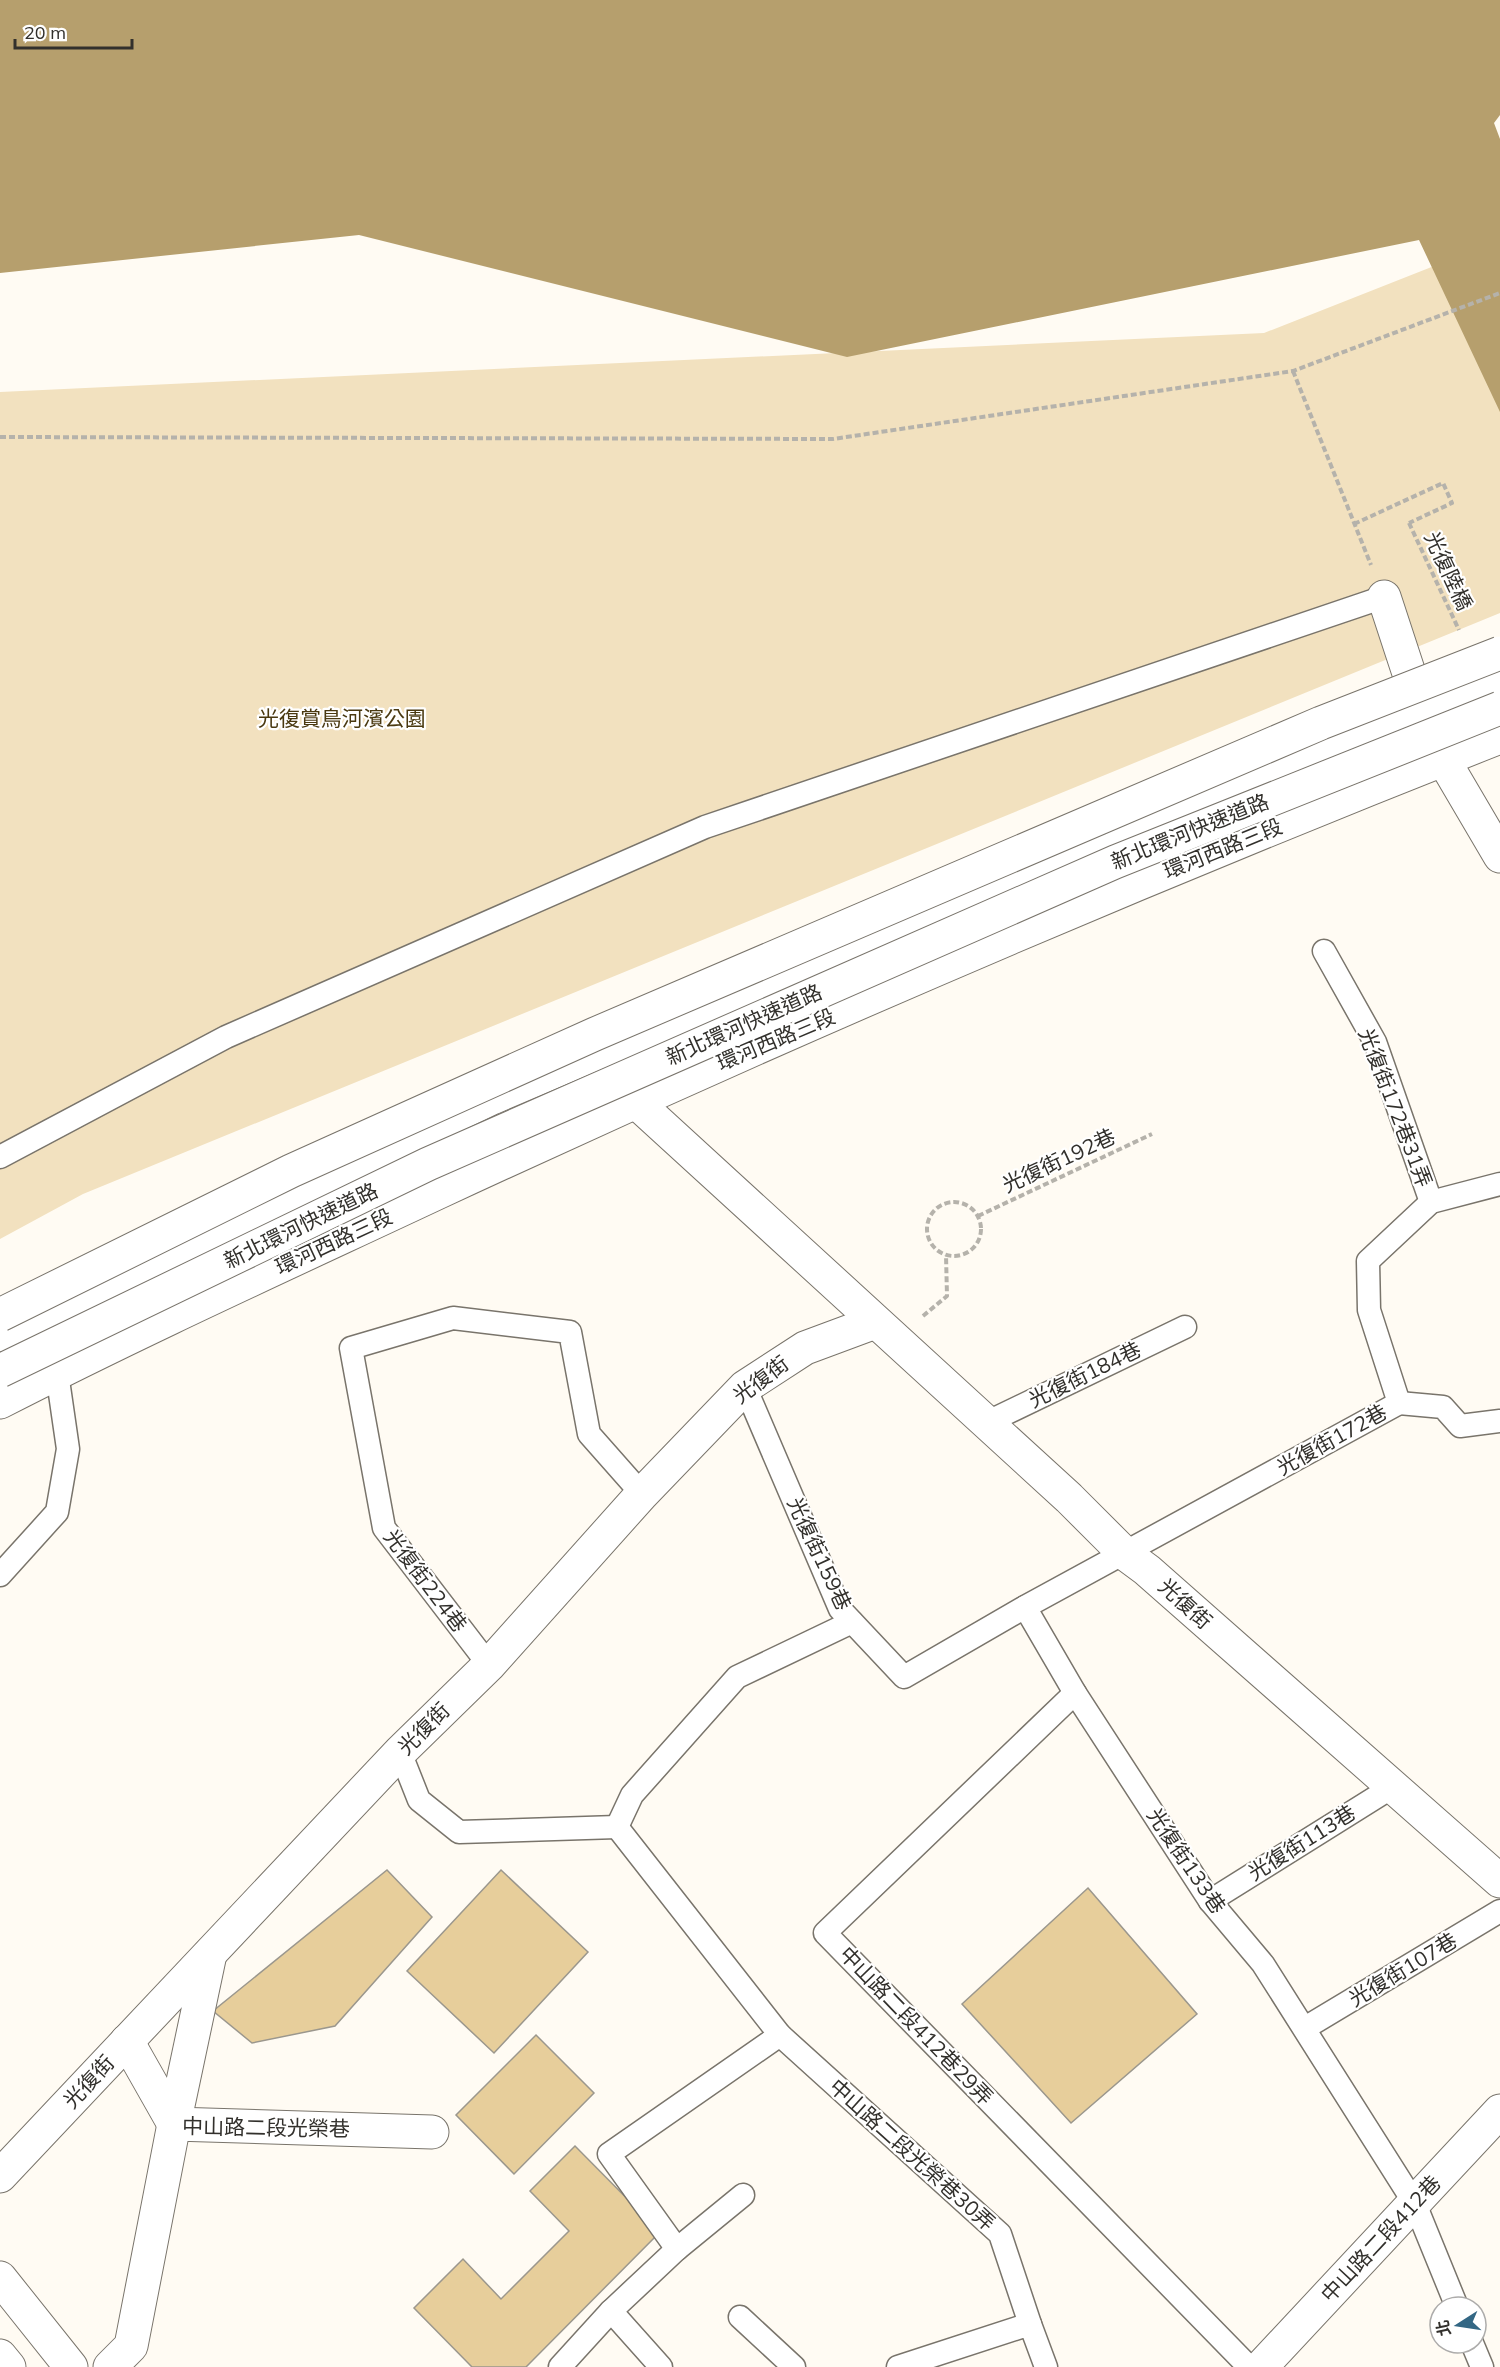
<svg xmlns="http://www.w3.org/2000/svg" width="1500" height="2367" font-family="Mulish,'Noto Sans TC',sans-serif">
<rect width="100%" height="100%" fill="#fffbf3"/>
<path fill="#f2e1bf" d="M1500,240V613L83,1194L0,1239V392L1264,333Z"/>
<path fill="#b69f6d" d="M0,0H1500V115L1494,123L1500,139V412L1419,240L847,357L359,235L0,273Z"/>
<g fill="#e7ce9b" stroke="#9b978d" stroke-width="1.5">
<path d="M387,1870L432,1917L335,2026L252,2043L213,2011Z"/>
<path d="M501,1870L588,1952L494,2053L407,1971Z"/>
<path d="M1088,1888L1197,2014L1071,2123L962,2004Z"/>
<path d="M536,2035L594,2093L514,2174L456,2115Z"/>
<path d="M575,2146L660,2232L526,2367H472L414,2308L463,2259L501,2299L569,2231L530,2191Z"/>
</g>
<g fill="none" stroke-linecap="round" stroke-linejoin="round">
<g stroke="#79746b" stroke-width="25">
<g id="service">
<path d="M1324,951L1375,1042L1431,1202"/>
<path d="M0,1157L226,1037L705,827L1384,597"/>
<path d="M745,1387L840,1609L904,1677L1025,1607"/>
<path d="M1399,1403L1443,1407L1460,1426L1500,1421"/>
<path d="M986,1423L1185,1327"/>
<path d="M0,1575L57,1512L68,1449L57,1373"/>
<path d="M489,1665L384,1528L351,1348L453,1318L570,1332L589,1434L642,1494"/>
<path d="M1075,1693L825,1933L1249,2367"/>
<path d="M400,1752L419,1800L459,1832L617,1827"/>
<path d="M617,1827L780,2035L1000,2234L1030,2324"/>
<path d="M617,1827L632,1795L737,1677L852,1622"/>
<path d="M1210,1901L1394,1786"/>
<path d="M1305,2028L1500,1911"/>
<path d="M677,2249L609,2154L780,2035"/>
<path d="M1457,2307L1415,2204L1263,1964L1210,1901L1075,1693L1025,1607L1399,1403L1369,1310L1368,1261L1431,1202L1500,1184"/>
<path d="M740,2317L794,2367"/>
<path d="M1472,2343L1482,2367"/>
<path d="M560,2367L611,2311"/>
<path d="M661,2367L611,2311L677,2249L743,2195"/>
<path d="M898,2367L1030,2324L1046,2367"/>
</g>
</g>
<g stroke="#79746b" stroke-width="35">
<g id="minor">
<path d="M1384,597L1421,710L1443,759L1500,856"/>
<path d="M635,1101L1069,1498L1124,1553L1147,1570L1500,1881"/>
<path d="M127,2041L174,2124"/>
<path d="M174,2124L210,1954"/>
<path d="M0,2176L400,1752L489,1665L642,1494L745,1387L805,1348L875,1322"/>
<path d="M0,2278L71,2367"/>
<path d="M110,2367L131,2346L174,2124L432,2132"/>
<path d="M1261,2367L1500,2111"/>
</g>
</g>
<g stroke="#79746b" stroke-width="35">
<g id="secondary">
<path d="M0,1335L492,1098L1011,877L1500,677"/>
<path d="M0,1402C144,1328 292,1261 439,1192C788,1030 1142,878 1500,737"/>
<path d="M0,2356L9,2367"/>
</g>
</g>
<g stroke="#b5b2ab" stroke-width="4" stroke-dasharray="6 3" stroke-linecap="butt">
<path d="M1293,371L1371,565"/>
<path d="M0,437L833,439L1293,371L1500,293"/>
<path d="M1354,524L1443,483L1452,503L1409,523"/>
<circle cx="954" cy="1229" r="27"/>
<path d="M978,1216L1152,1134"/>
<path d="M923,1316L947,1296L946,1255"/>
</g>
<use href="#service" stroke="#fff" stroke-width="22"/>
<use href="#minor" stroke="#fff" stroke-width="33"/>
<use href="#secondary" stroke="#fff" stroke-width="33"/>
<g stroke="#79746b" stroke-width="35" stroke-linecap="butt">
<g id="trunk-bridge">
<path d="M0,1315L291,1171L595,1034L1321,723L1500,653"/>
<path d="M0,1371L428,1164L1115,862L1500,708"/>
</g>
</g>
<path stroke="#b5b2ab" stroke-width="4" stroke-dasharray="6 3" stroke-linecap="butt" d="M1409,523L1459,630"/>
<use href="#trunk-bridge" stroke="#fff" stroke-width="33"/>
</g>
<g text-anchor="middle" stroke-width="4.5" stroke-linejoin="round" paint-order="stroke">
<g font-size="21" fill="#32302c" stroke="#fff">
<text transform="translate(1448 571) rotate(65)" y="7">光復陸橋</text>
<text transform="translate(1190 832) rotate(-22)" y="7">新北環河快速道路</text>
<text transform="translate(1223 849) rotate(-22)" y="7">環河西路三段</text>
<text transform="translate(744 1025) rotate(-24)" y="7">新北環河快速道路</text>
<text transform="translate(776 1040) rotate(-23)" y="7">環河西路三段</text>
<text transform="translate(1395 1108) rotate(69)" y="7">光復街172巷31弄</text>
<text transform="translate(1059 1161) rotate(-25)" y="7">光復街192巷</text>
<text transform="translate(301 1226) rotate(-26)" y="7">新北環河快速道路</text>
<text transform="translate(334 1242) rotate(-25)" y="7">環河西路三段</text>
<text transform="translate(1085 1375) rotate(-26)" y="7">光復街184巷</text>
<text transform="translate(761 1380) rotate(-37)" y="7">光復街</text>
<text transform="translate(1332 1440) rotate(-29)" y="7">光復街172巷</text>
<text transform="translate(819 1554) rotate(65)" y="7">光復街159巷</text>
<text transform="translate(425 1581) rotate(53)" y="7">光復街224巷</text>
<text transform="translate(1185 1604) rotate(42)" y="7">光復街</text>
<text transform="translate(424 1729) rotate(-45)" y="7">光復街</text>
<text transform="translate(1302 1843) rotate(-32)" y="7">光復街113巷</text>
<text transform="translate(1186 1861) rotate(56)" y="7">光復街133巷</text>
<text transform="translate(1403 1970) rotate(-31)" y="7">光復街107巷</text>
<text transform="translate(916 2026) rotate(46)" y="7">中山路二段412巷29弄</text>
<text transform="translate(89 2082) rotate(-47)" y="7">光復街</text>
<text transform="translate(266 2128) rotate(1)" y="7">中山路二段光榮巷</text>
<text transform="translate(912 2155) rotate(42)" y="7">中山路二段光榮巷30弄</text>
<text transform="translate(1381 2239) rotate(-47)" y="7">中山路二段412巷</text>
</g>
<g font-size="21" fill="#4a3910" stroke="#fff">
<text x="342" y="726">光復賞鳥河濱公園</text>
</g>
</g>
<g transform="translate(1458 2325) rotate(258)"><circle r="28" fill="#ffffff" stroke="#adacab" stroke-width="1.5"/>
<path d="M0-4.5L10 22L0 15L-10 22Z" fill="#336784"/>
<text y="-9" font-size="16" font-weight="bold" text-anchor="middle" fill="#32302c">北</text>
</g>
<path d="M15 39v9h117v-9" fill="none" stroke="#32302c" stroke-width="3"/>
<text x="24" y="39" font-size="18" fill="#32302c" stroke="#ffffff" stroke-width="4.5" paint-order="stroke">20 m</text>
</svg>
